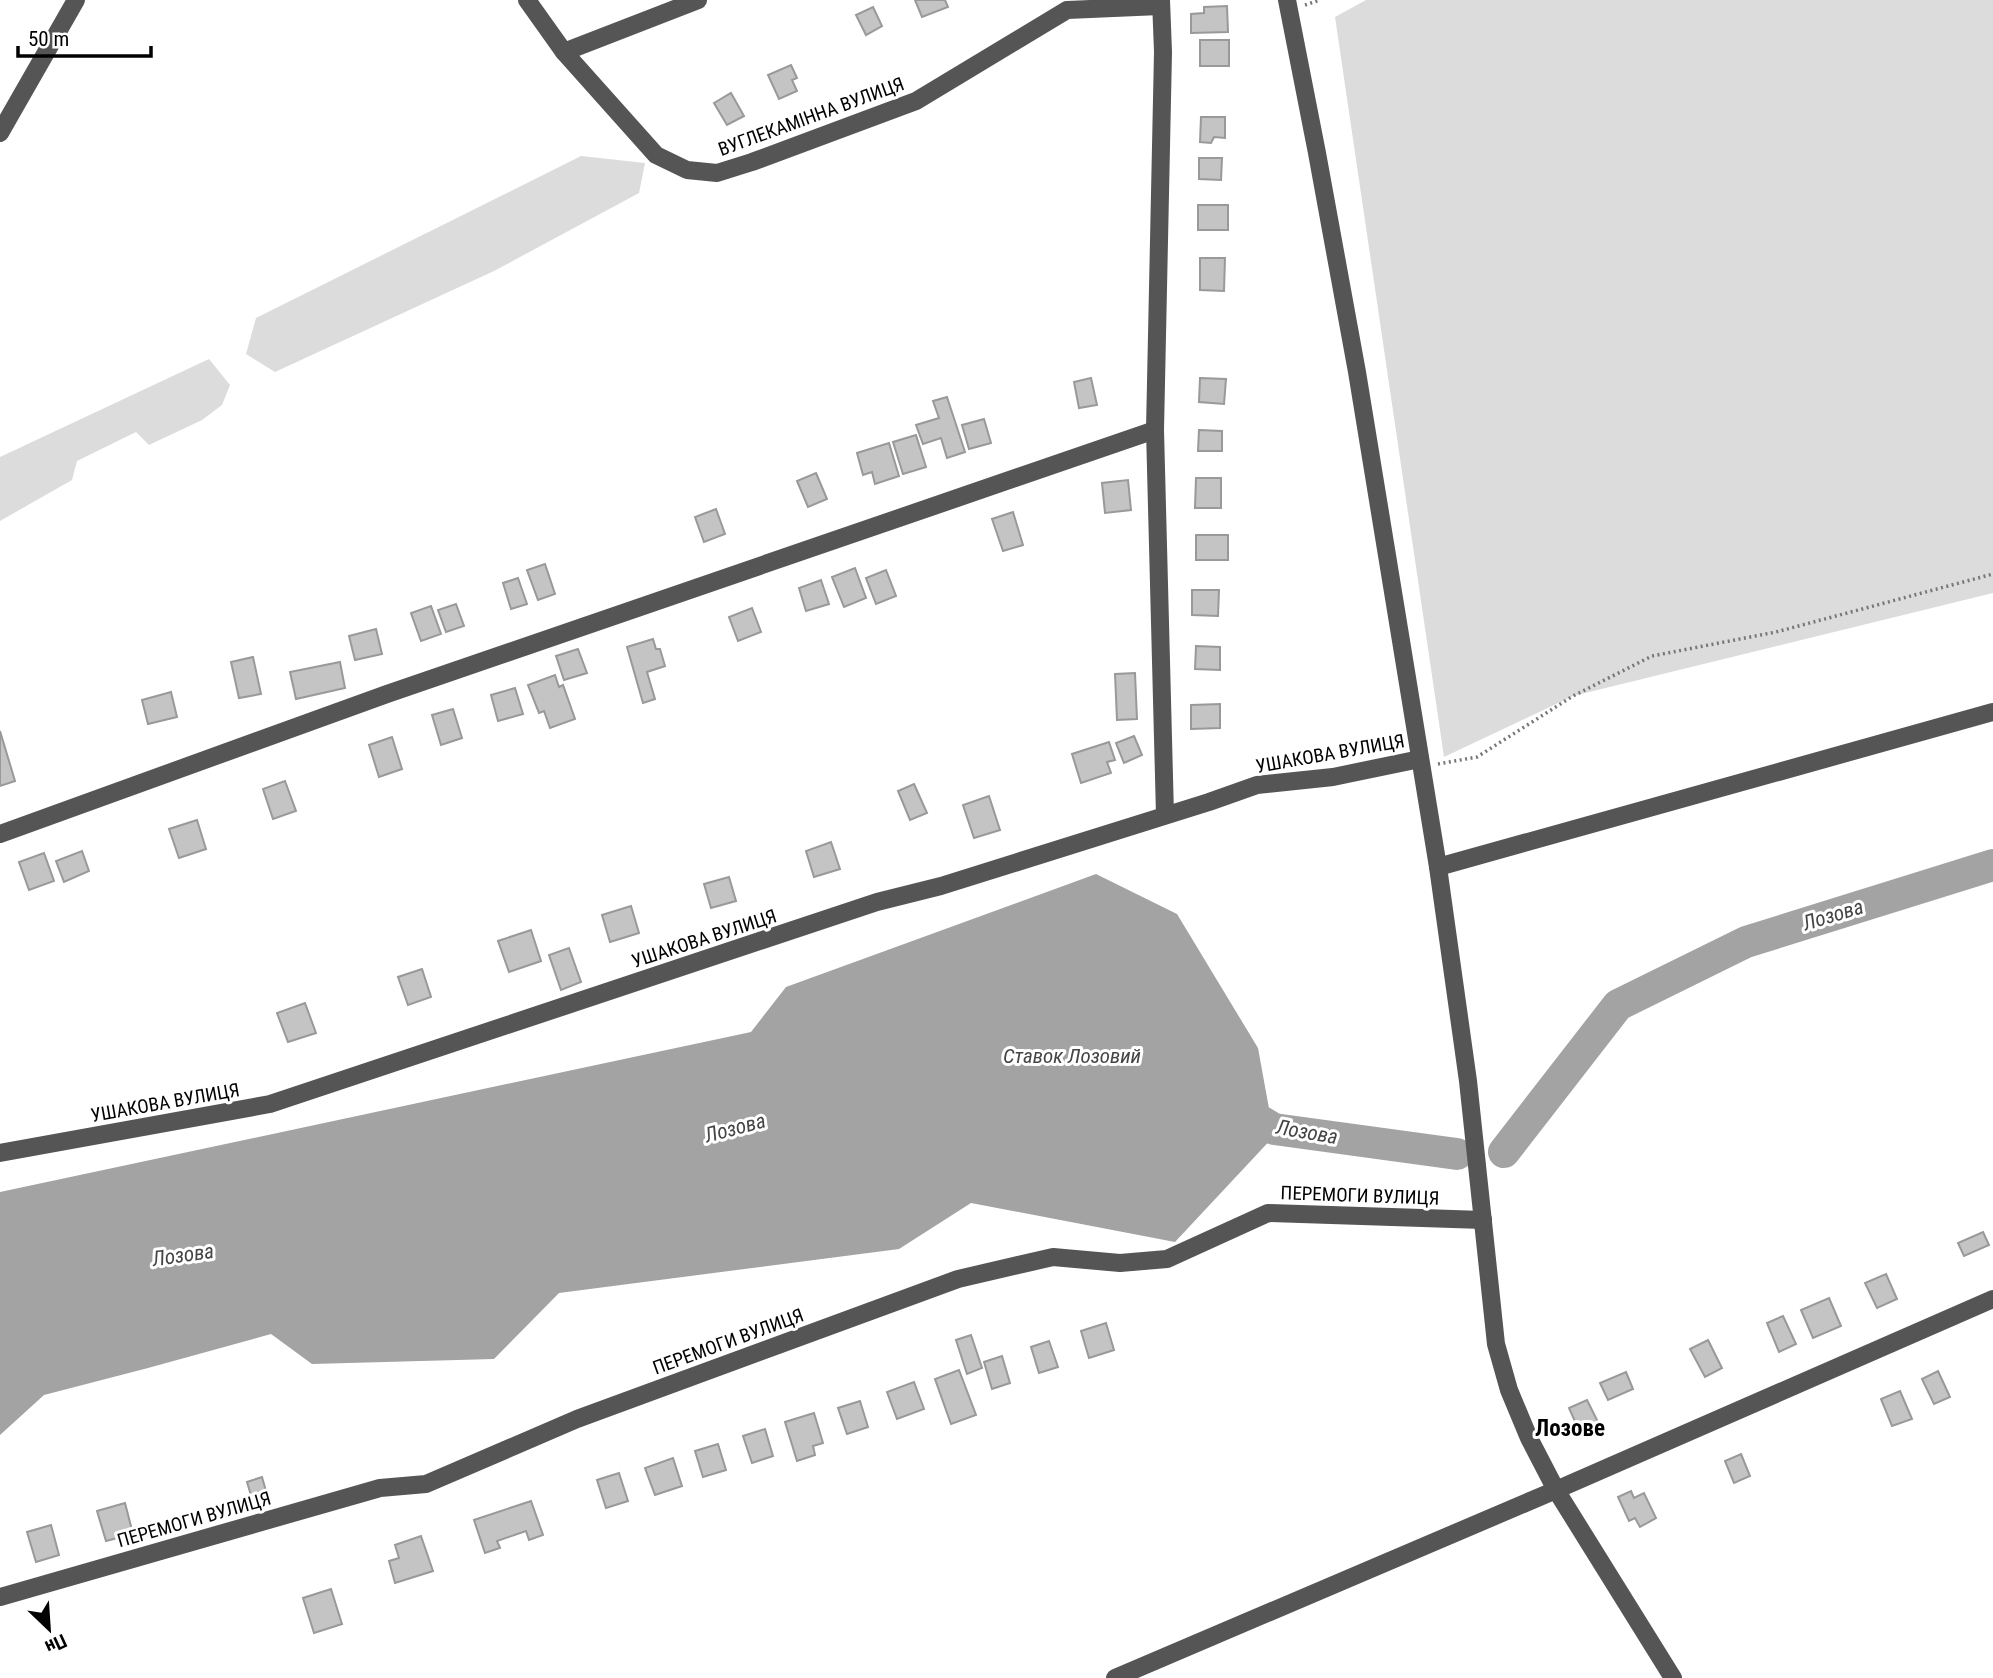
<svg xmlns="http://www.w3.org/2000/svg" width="1993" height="1678" font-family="'Roboto Condensed',sans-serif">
<rect width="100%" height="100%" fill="#fff"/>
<g fill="#dcdcdc">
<path d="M1366,0H1993V593L1573,696L1444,757L1335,17Z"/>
<path d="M581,156L645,163L639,193L494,271L275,372L246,354L256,318Z"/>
<path d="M209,359L230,385L222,405L202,420L149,445L136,432L77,461L72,480L0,521V457Z"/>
</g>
<path fill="#a3a3a3" d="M1096,874L1177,914L1258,1048L1274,1136L1175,1242L971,1203L899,1249L559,1293L494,1359L312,1364L271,1334L148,1368L44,1395L0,1435V1192L751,1032L786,987Z"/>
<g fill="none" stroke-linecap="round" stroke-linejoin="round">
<g stroke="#a3a3a3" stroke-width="32">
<path d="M1235,1106L1274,1129L1457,1154"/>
<path d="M1504,1152L1618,1005L1746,942L1993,865"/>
</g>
</g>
<g fill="#c4c4c4" stroke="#999" stroke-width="2">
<path d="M915,0H945L948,7L922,17Z"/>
<path d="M1227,6L1228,32L1191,33V14L1204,13V7Z"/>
<path d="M873,7L882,26L866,35L856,15Z"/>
<rect x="1200" y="40" width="29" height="26"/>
<path d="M791,65L797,78L792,80L797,91L779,99L768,75Z"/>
<path d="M731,93L744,116L727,125L714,103Z"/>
<path d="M1201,117H1225V138L1214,137L1211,143L1200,142Z"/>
<path d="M1199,158H1222L1221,180L1199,179Z"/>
<rect x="1198" y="205" width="30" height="25"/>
<path d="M1200,258H1225L1224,291L1200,290Z"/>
<path d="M1091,378L1097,405L1079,408L1074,382Z"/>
<path d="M1200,378L1226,379L1224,404L1199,402Z"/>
<path d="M947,397L965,452L947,458L941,438L923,444L916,425L939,418L933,401Z"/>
<path d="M984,419L991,443L969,449L962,425Z"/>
<path d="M1199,430L1222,431V451H1198Z"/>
<path d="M916,435L926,467L903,474L893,442Z"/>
<path d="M889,443L899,476L875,484L872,472L863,475L857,453Z"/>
<path d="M816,473L827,499L808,507L797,481Z"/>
<path d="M1196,478H1221V508H1195Z"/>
<path d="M1128,480L1131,510L1105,513L1102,483Z"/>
<path d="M716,509L725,534L704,542L695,517Z"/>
<path d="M1013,512L1023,545L1003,551L992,519Z"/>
<rect x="1196" y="535" width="32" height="25"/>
<path d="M545,564L555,594L538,600L527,570Z"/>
<path d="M855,568L866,598L844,607L832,577Z"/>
<path d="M886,570L896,596L876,604L866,578Z"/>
<path d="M518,578L527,604L511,609L503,583Z"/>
<path d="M821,580L829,604L806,611L799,588Z"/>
<path d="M1192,590H1219L1218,616L1192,615Z"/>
<path d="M456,604L464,626L446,632L438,610Z"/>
<path d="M431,606L441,634L421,641L411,613Z"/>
<path d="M752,608L761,632L738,641L729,617Z"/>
<path d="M376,629L382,654L355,660L349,636Z"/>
<path d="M653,639L656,649H660L665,666L647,672L655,699L643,703L627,647Z"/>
<path d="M1196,646L1220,647V670L1195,669Z"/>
<path d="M578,649L587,673L564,680L556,656Z"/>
<path d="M253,657L261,694L239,698L231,662Z"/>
<path d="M340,662L345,688L296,699L290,672Z"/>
<path d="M1135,673L1137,719L1117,720L1115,674Z"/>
<path d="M555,675L559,687L563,685L575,719L550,728L544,711L539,713L528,685Z"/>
<path d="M515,688L523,714L498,721L491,695Z"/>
<path d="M171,692L177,717L148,724L142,700Z"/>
<path d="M1220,704V728L1191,729V705Z"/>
<path d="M453,709L462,738L441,745L432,715Z"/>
<path d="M0,731L15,781L0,786Z"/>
<path d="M1134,736L1142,755L1124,763L1116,743Z"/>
<path d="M392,737L402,769L379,777L369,745Z"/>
<path d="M1109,742L1115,760L1107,762L1111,773L1081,783L1072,754Z"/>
<path d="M285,781L296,811L273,819L263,789Z"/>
<path d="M914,784L927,813L910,820L898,791Z"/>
<path d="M989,796L1000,830L974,838L963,805Z"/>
<path d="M197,820L206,849L179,858L169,829Z"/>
<path d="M831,842L840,869L814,877L806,851Z"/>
<path d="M82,851L89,871L64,882L56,861Z"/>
<path d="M44,853L54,881L29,890L19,862Z"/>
<path d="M729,877L736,901L711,908L704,884Z"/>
<path d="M631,906L639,933L610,942L602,915Z"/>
<path d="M531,930L541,961L509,972L498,941Z"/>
<path d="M569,948L581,982L561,990L549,955Z"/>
<path d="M422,969L431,997L408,1005L398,977Z"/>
<path d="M305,1003L316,1033L288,1042L277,1013Z"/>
<path d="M1983,1232L1989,1245L1964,1256L1958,1243Z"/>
<path d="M1886,1274L1897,1299L1877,1308L1865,1283Z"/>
<path d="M1829,1298L1841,1326L1813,1338L1801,1310Z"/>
<path d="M1783,1316L1796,1344L1779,1352L1767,1323Z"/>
<path d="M1106,1323L1114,1350L1089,1358L1081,1331Z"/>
<path d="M971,1335L982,1368L967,1374L956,1340Z"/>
<path d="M1708,1340L1722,1368L1705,1377L1690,1349Z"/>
<path d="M1049,1341L1058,1367L1039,1373L1031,1347Z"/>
<path d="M1002,1356L1010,1383L992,1389L984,1362Z"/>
<path d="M959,1370L976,1415L951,1424L935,1379Z"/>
<path d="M1938,1371L1950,1397L1934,1404L1922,1379Z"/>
<path d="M1626,1372L1633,1389L1608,1400L1600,1383Z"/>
<path d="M914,1382L924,1409L897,1419L887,1392Z"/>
<path d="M1900,1391L1912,1419L1892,1426L1881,1399Z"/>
<path d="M1587,1400L1600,1426L1581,1435L1569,1408Z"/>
<path d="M860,1401L868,1427L847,1434L838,1408Z"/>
<path d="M814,1413L823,1443L813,1446L815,1455L797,1461L785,1422Z"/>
<path d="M765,1429L773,1456L752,1463L743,1436Z"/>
<path d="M718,1444L726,1470L703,1477L695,1451Z"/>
<path d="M1741,1454L1750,1476L1734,1483L1725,1461Z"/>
<path d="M673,1458L682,1486L655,1495L645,1468Z"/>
<path d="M619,1473L628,1501L606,1508L597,1480Z"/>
<path d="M262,1477L268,1498L253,1502L247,1482Z"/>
<path d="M1631,1491L1634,1498L1644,1493L1656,1518L1640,1527L1635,1518L1629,1521L1618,1497Z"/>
<path d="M531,1501L543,1535L529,1540L526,1531L497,1541L500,1548L485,1553L474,1520Z"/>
<path d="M125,1503L133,1534L106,1541L97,1511Z"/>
<path d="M51,1525L59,1555L36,1562L27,1532Z"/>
<path d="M421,1536L433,1571L395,1583L389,1561L399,1558L395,1545Z"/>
<path d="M331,1589L342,1624L314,1633L303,1598Z"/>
</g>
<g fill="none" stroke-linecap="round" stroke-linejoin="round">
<g stroke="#777" stroke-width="3.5" stroke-dasharray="2 3.5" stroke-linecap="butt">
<path d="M1305,5L1320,0"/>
<path d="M1438,764L1477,757L1573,696L1652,656L1776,632L1993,574"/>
</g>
<g stroke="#555" stroke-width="18">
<path d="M527,0L564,52L656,155L687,170L717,173L752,162L916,101L1067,10L1160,6"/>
<path d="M1161,0L1163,52L1155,430L1165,815"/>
<path d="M1287,0L1317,153L1357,372L1438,867L1468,1081L1496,1344L1509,1390L1529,1438L1556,1490L1673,1678"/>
<path d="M564,52L698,0"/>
<path d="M0,133L76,0"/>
<path d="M0,834L387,694L1155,430"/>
<path d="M1438,867L1993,712"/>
<path d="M0,1153L270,1104L877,902L941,886L1209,802L1257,785L1333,777L1420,759"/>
<path d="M0,1597L380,1488L426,1484L577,1419L958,1279L1053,1257L1120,1263L1167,1259L1268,1213L1483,1220"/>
<path d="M1115,1678L1556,1490L1993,1299"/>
</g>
</g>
<g text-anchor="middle" stroke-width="6" stroke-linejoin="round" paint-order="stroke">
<g font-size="19" fill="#000" stroke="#fff">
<text transform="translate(811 116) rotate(-20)" y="7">ВУГЛЕКАМІННА ВУЛИЦЯ</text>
<text transform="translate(1330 753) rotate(-10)" y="7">УШАКОВА ВУЛИЦЯ</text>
<text transform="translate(704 938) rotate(-18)" y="7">УШАКОВА ВУЛИЦЯ</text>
<text transform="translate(165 1102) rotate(-10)" y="7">УШАКОВА ВУЛИЦЯ</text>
<text transform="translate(1360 1195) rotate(2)" y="7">ПЕРЕМОГИ ВУЛИЦЯ</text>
<text transform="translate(728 1341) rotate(-20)" y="7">ПЕРЕМОГИ ВУЛИЦЯ</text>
<text transform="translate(194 1519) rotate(-16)" y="7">ПЕРЕМОГИ ВУЛИЦЯ</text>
</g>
<g font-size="21" font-style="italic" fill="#444" stroke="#fff">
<text transform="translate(1833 915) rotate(-17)" y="7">Лозова</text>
<text x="1072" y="1063">Ставок Лозовий</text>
<text transform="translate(735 1128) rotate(-15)" y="7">Лозова</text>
<text transform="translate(1307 1132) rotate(10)" y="7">Лозова</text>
<text transform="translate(183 1255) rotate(-8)" y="7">Лозова</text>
</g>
<g font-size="23" font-weight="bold" fill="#000" stroke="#fff">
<text x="1570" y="1436">Лозове</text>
</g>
</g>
<g transform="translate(49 1629) rotate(155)" stroke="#ffffff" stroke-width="5" paint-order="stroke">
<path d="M0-5L12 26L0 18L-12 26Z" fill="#000000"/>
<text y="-10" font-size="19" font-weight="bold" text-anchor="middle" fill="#000000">Пн</text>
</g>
<path d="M18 46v10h133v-10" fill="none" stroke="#000000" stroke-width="3.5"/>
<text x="28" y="46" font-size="21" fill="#000000" stroke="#ffffff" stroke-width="5" paint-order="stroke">50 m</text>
</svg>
